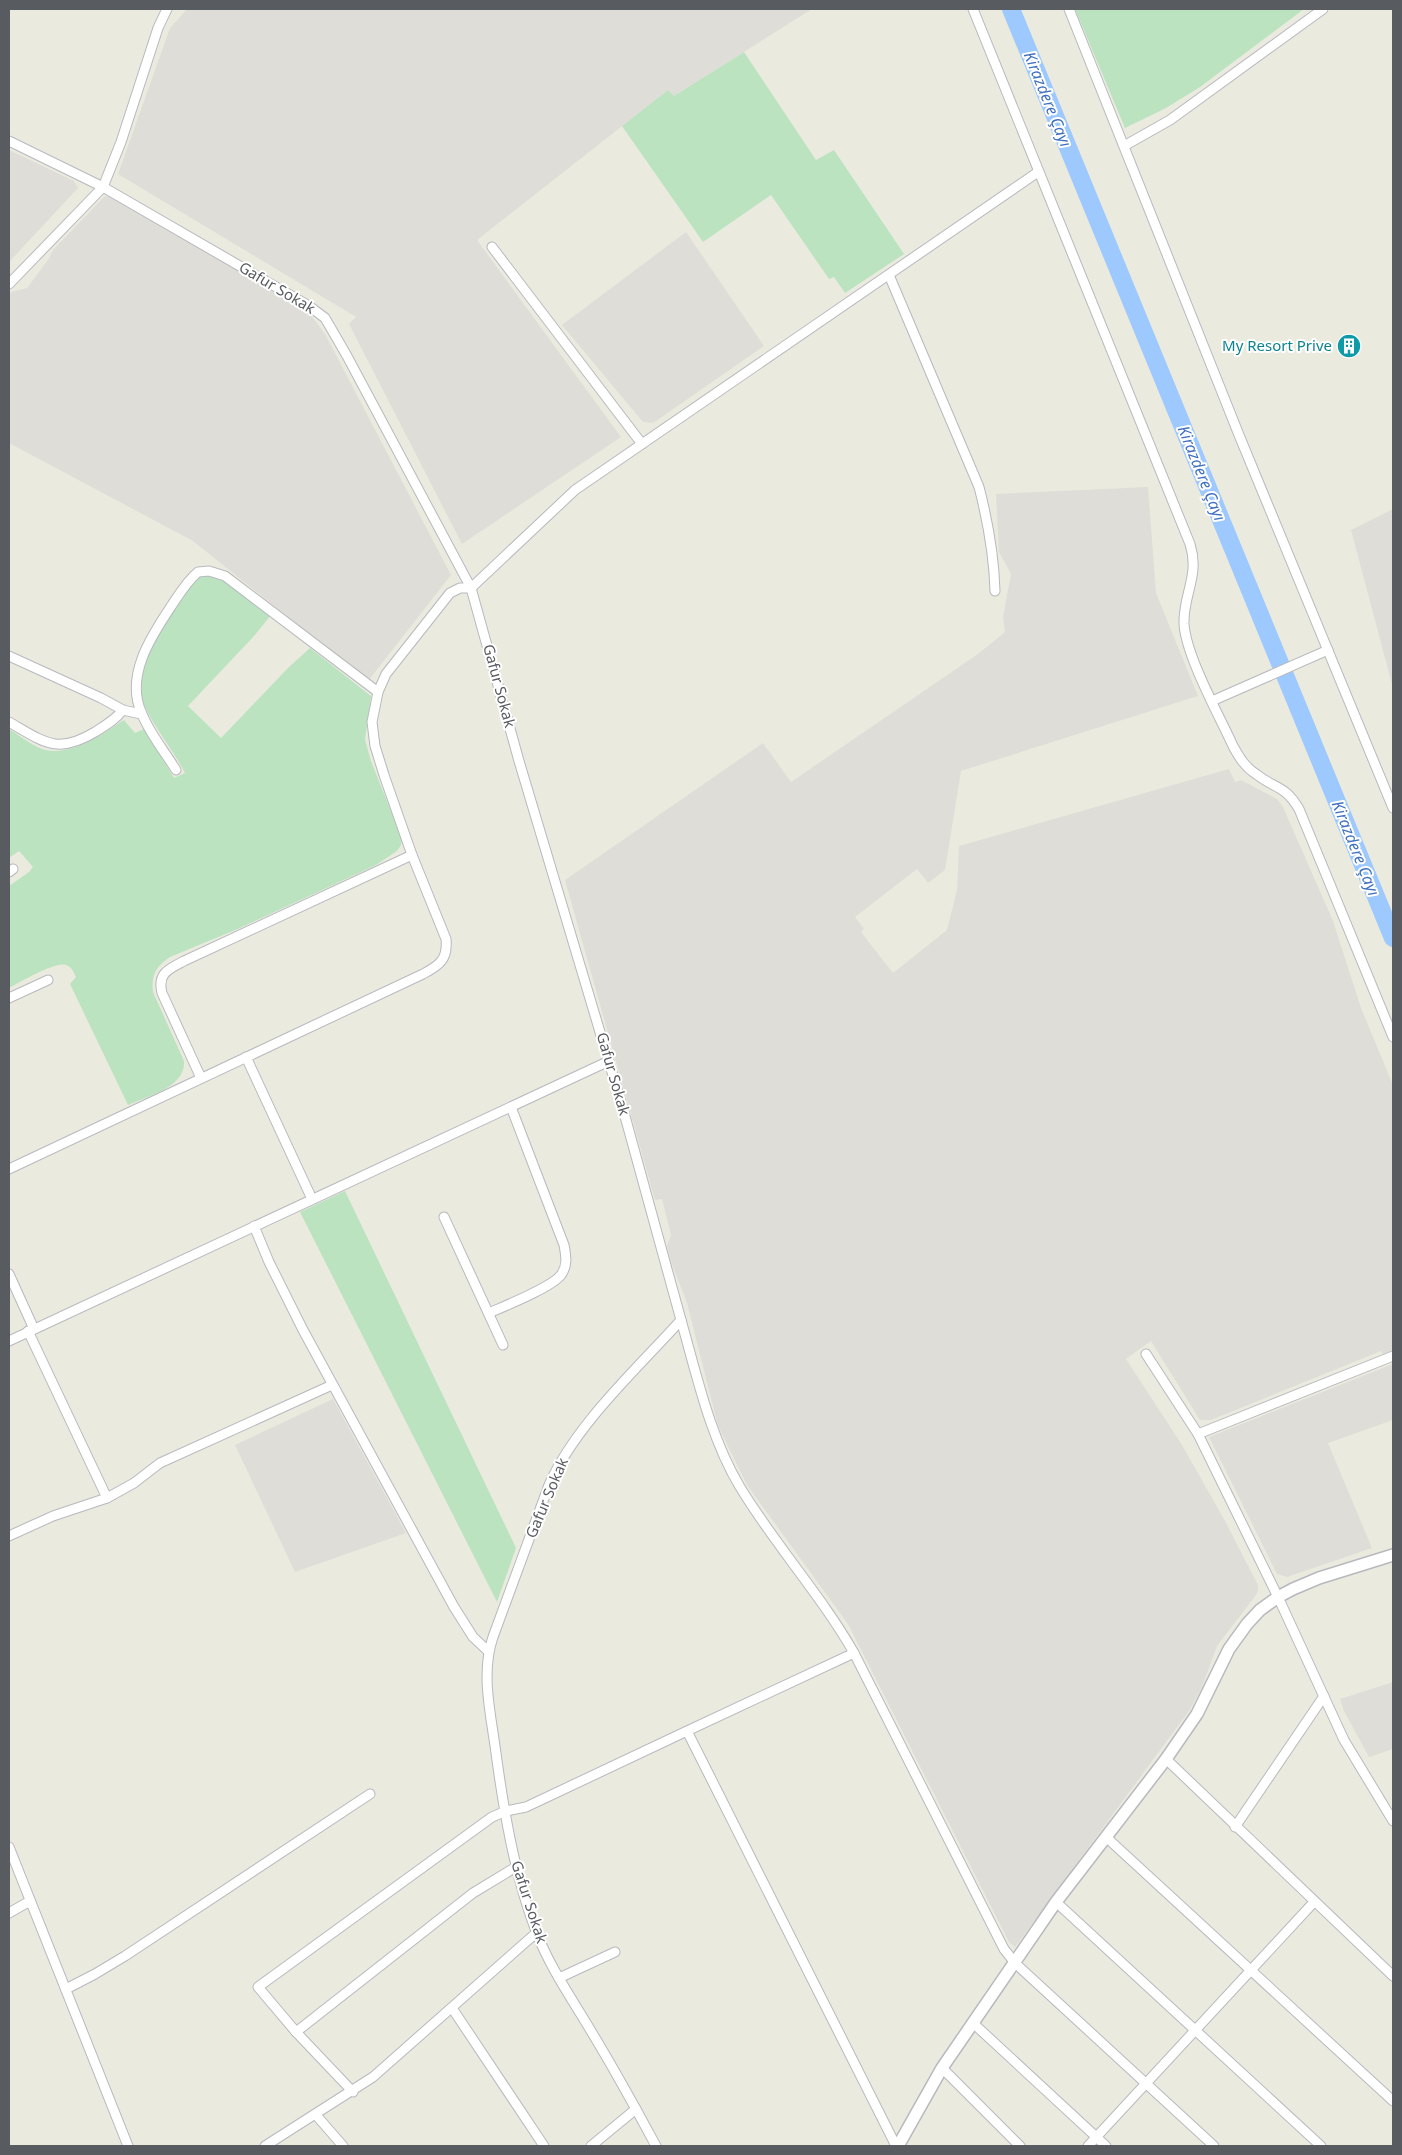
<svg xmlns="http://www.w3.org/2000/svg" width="1402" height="2155" font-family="'Noto Sans',sans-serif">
<rect width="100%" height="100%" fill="#ebeadf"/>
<g fill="#dfddd7">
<path d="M187,9H812L674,96L668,90L477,240L621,437L462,544L349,324L356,317L118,174L170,28Z"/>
<path d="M9,150L74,181L78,188L9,262Z"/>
<path d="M105,196L116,198L306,309L325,334L451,575L368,681L193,541L9,443V295L11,292L27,288L48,260L53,250Z"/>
<path d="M686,232L764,346L653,423L643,422L562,325Z"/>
<path d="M1148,487L1156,593L1198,696L961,771L945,870L928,883L917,869L855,917L864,929L861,932L893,973L947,930L957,890L959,846L1229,769L1235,782L1241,780L1277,799L1283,807L1333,921L1361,1008L1393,1085V1350L1383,1354L1381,1351L1211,1420H1200L1151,1341L1126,1359L1182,1445L1225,1521L1258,1585V1590L1256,1595L1217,1646L1202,1687L1189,1711L1015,1947L1009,1942L848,1624L747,1485L718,1426L687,1303L670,1259L667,1246L671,1235L662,1199L655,1200L565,880L763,743L791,782L978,654L1005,632L1003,617L1011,574L999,552L996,494Z"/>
<path d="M1393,509V688L1351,530Z"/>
<path d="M1393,1364V1420L1328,1443L1372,1548L1287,1577L1277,1574L1209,1437Z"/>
<path d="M333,1399L406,1533L295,1572L235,1445Z"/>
<path d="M1393,1682V1749L1369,1757L1344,1711L1340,1699Z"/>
</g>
<g fill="#bbe3c0">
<path d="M1075,9H1304L1200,87L1166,108L1125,128Z"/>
<path d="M744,52L816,160L834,150L904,254L845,293L834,277L829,279L771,195L703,242L622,126L668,90L674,96Z"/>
<path d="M200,574H215L271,615L255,635L188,706L221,738L289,667L310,648L371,696L365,740L371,761L402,839L401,845L397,851L376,865L240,928L170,957C156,966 151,975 153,992L184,1061C186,1087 148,1096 128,1105L70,984L76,977C74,973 72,967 66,965C56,961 20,982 9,988V886L29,872L33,867L19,851L9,858V729C19,735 31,745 42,749C70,758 102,734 124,720L135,733L144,729L174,778L185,773C174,751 156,730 145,707C129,669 172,597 200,574Z"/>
<path d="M345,1191L516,1548L497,1602L300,1212Z"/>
</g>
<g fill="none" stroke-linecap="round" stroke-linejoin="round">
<path stroke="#9dc9fe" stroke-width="18" d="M1011,9L1393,938"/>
<g stroke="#b7b9be" stroke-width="11">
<g id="minor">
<path d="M973,9L1190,544C1200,576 1183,594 1184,624C1186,656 1219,715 1233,746C1239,757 1245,767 1256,774C1275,789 1285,785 1299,809L1393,1037"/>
<path d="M1069,9L1239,435L1393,808"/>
<path d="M9,141L103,187L309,306L325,318L347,356L471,588L519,761L623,1109L681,1320C636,1370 576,1424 549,1485L493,1637C481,1672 490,1710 495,1746C503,1806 514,1874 536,1931C549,1966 572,1999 591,2031C614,2069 635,2107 656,2146"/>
<path d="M1124,146L1170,120L1323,9"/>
<path d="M492,247L642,444"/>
<path d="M889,275L979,487C988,522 994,555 995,591"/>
<path d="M9,284L103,187L121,142L158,28L167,9"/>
<path d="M9,656L101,698L123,710L141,714"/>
<path d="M1212,701L1328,650"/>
<path d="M9,722C44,742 57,755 95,732C106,725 115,720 123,710"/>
<path d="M176,770C165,752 150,734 142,714C124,676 152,635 172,605C180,593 187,581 198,572L209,571L225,576L378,692"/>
<path d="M9,872L13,869"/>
<path d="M9,998L48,980"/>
<path d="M246,1057L312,1199"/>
<path d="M201,1078L162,993C157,973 169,969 184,961L412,855"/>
<path d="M9,1169L423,974C440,965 448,959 446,939L412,855L384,775L375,746L372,722L378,692L386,674L450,593L460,588H471L575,490L1038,172"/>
<path d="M444,1217L503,1345"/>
<path d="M254,1226L269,1262L303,1330L454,1607L473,1637L488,1651"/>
<path d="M9,1274L34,1329"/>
<path d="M489,1313C505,1306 552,1287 561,1275C568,1265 566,1256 564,1245L511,1107"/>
<path d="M681,1320C697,1376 710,1437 740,1487C775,1545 821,1595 854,1653L687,1731L896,2146"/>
<path d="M28,1331L107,1498"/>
<path d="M9,1341L609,1061"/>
<path d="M1146,1354L1198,1434L1278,1597L1344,1740L1393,1821"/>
<path d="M1198,1434L1393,1356"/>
<path d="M9,1536L53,1516L107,1498L134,1483L160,1463L332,1385"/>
<path d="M854,1653L1004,1949L1015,1963L1214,2146"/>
<path d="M1166,1759L1393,1976"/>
<path d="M1235,1827L1324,1696"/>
<path d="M1106,1837L1393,2101"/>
<path d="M9,1847L128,2146"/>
<path d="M1056,1902L1321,2146"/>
<path d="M9,1913L30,1901"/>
<path d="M559,1978L615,1952"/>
<path d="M66,1989L95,1974L125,1956L370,1794"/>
<path d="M452,2008L544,2146"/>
<path d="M973,2023L1106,2146"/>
<path d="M296,2032L473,1893L516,1867"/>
<path d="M942,2068L1020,2146"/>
<path d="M353,2092L296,2032L258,1987L492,1817L506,1811L526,1807L687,1731"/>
<path d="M316,2115L343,2146"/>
<path d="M265,2146L373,2077L536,1933"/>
<path d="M591,2146L636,2109"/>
<path d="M1088,2146L1314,1902"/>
</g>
</g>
<g stroke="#b7b9be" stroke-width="14">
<path id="tertiary" d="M898,2146L942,2068L1056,1902L1166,1759L1197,1714L1229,1649L1247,1624L1260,1610L1278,1597L1293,1589L1319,1578L1393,1555"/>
</g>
<use href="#minor" stroke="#fff" stroke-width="9"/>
<use href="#tertiary" stroke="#fff" stroke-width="11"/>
</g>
<defs>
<g id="building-disc" transform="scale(1.25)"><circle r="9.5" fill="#0f9aa8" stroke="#fff"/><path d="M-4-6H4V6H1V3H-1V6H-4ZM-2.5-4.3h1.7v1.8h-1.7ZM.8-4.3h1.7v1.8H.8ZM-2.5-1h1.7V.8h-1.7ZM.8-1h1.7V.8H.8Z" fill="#fff"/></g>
</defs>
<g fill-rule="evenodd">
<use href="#building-disc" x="1349" y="346"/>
</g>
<g text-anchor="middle" stroke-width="4" stroke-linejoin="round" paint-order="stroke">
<g font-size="15" fill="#585b60" stroke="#fff">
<text transform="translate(277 288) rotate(31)" y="5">Gafur Sokak</text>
<text transform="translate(499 686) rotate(75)" y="5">Gafur Sokak</text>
<text transform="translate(613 1074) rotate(74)" y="5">Gafur Sokak</text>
<text transform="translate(547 1498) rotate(-67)" y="5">Gafur Sokak</text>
<text transform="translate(529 1902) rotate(72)" y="5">Gafur Sokak</text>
</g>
<g font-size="15" fill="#0d838f" stroke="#fff" text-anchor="end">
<text x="1332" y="351">My Resort Prive</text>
</g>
<g font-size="16" font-style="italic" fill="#4171c0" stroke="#fff">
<text transform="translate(1048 99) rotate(68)" y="6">Kirazdere Çayı</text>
<text transform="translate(1202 473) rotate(68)" y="6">Kirazdere Çayı</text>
<text transform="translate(1356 848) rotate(68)" y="6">Kirazdere Çayı</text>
</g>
</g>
<rect width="1402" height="2155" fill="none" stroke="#585b60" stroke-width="20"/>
</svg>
